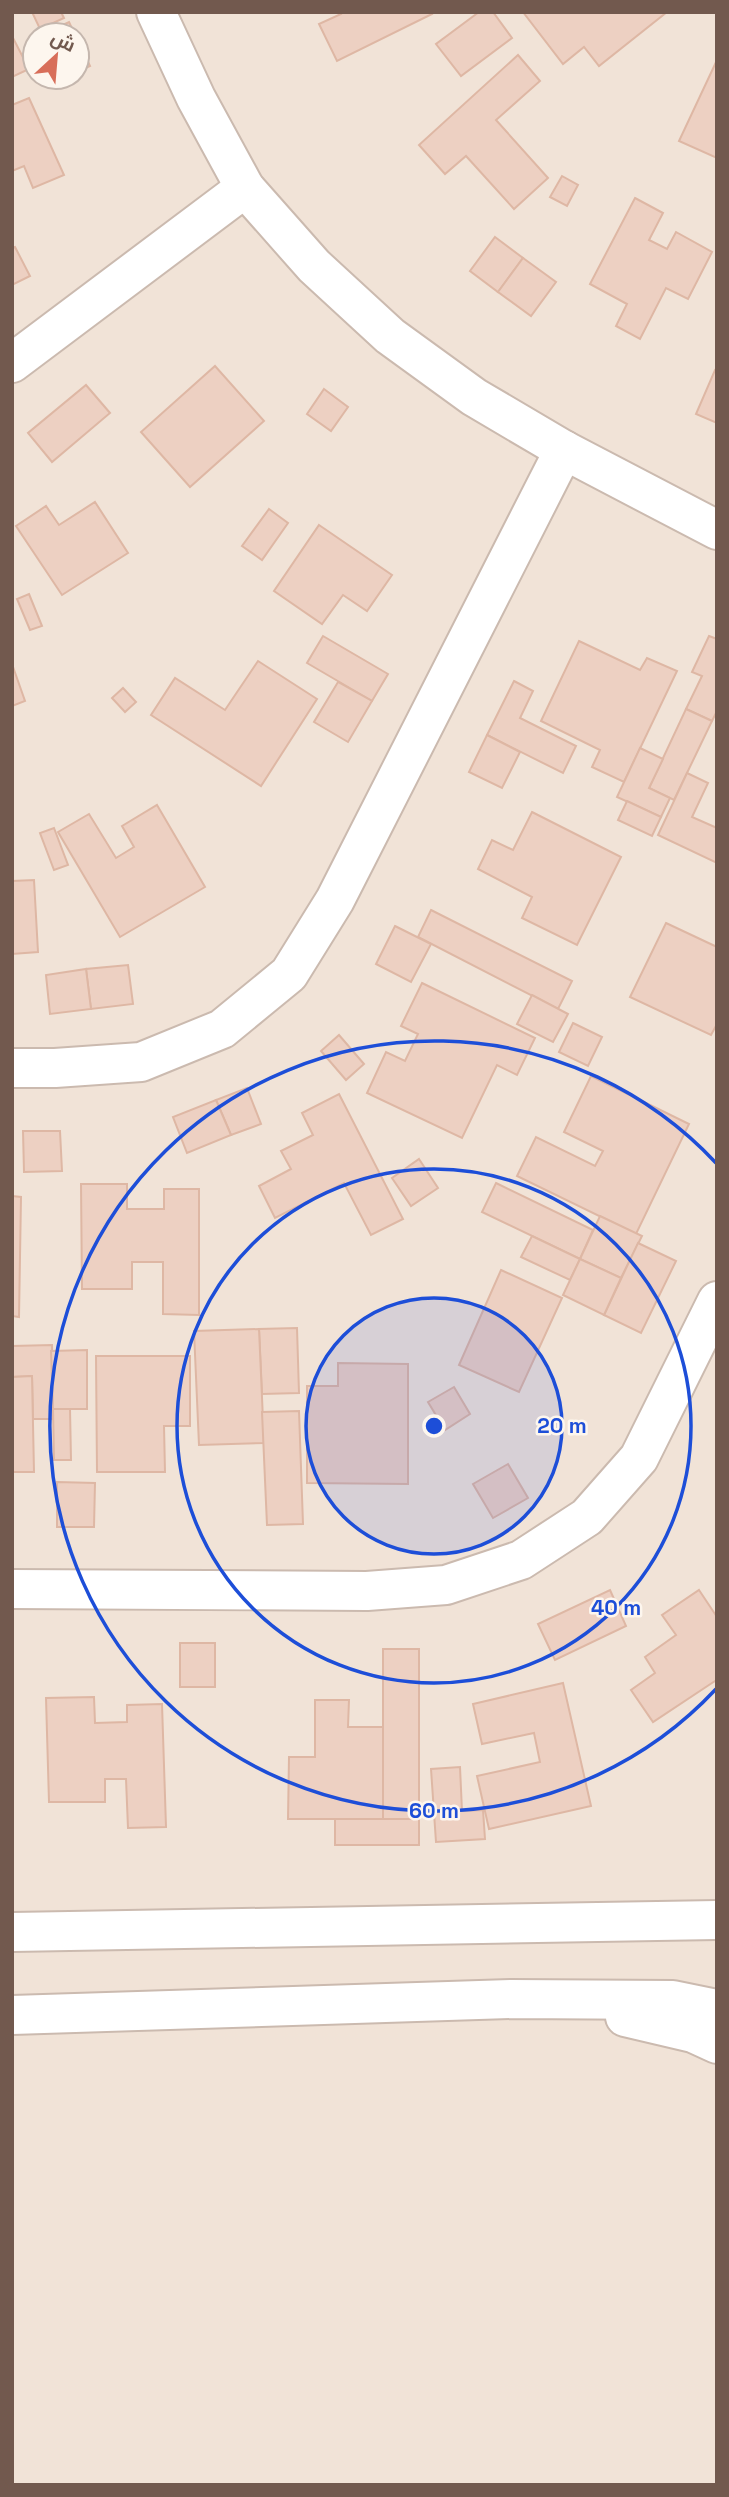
<svg xmlns="http://www.w3.org/2000/svg" width="729" height="2497" font-family="'Space Grotesk',Cairo,sans-serif">
<rect width="100%" height="100%" fill="#faf2e8"/>
<path fill="#f1e3d7" fill-rule="evenodd" d="M12,12H717V2485H12ZM35,35H77V77H35Z"/>
<g fill="#edd0c2" stroke="#deb7a4" stroke-width="2">
<path d="M32,12H61L64,18L40,29Z"/>
<path d="M340,12H431L432,14L337,61L319,24L341,14Z"/>
<path d="M479,12H493L512,38L461,76L436,44Z"/>
<path d="M523,12H667L599,66L584,47L563,64Z"/>
<path d="M69,22L75,35H41Z"/>
<path d="M12,36L29,69L12,77Z"/>
<path d="M77,38L90,66L77,72Z"/>
<path d="M518,55L540,81L496,120L548,178L514,209L466,156L445,174L419,145Z"/>
<path d="M717,60V158L679,141Z"/>
<path d="M29,98L64,175L33,188L24,166L12,171V105Z"/>
<path d="M562,176L578,185L567,206L550,197Z"/>
<path d="M635,198L663,213L649,240L667,249L676,232L712,252L688,299L666,288L640,339L616,326L627,304L590,284Z"/>
<path d="M495,237L523,258L498,292L470,271Z"/>
<path d="M15,247L30,276L12,285V248Z"/>
<path d="M523,258L556,282L531,316L498,292Z"/>
<path d="M215,366L264,421L190,487L141,432Z"/>
<path d="M715,370L717,371V423L696,414Z"/>
<path d="M86,385L110,413L52,462L28,433Z"/>
<path d="M324,389L348,407L331,431L307,414Z"/>
<path d="M95,502L128,553L62,595L16,526L46,506L59,525Z"/>
<path d="M269,509L288,523L262,560L242,546Z"/>
<path d="M319,525L392,575L367,611L343,595L322,624L274,591Z"/>
<path d="M29,594L42,626L30,630L17,599Z"/>
<path d="M323,636L388,674L372,701L307,663Z"/>
<path d="M709,636L717,639V711L712,721L686,709L702,676L692,672Z"/>
<path d="M579,641L640,670L647,658L677,671L624,782L592,767L600,750L541,721Z"/>
<path d="M258,661L317,699L261,786L151,715L175,678L225,710Z"/>
<path d="M12,664L25,701L12,706Z"/>
<path d="M514,681L533,691L520,718L576,746L563,773L487,735Z"/>
<path d="M338,682L372,701L348,742L314,722Z"/>
<path d="M123,688L136,702L125,712L112,698Z"/>
<path d="M686,709L712,721L674,800L649,788Z"/>
<path d="M487,735L520,752L502,788L469,772Z"/>
<path d="M640,748L663,759L649,788L670,798L661,817L617,797Z"/>
<path d="M687,773L708,783L692,817L717,828V863L658,835Z"/>
<path d="M627,801L661,817L652,836L618,820Z"/>
<path d="M157,805L205,887L120,937L58,832L89,814L116,858L134,847L122,826Z"/>
<path d="M532,812L621,857L577,945L522,918L532,897L478,869L492,840L513,850Z"/>
<path d="M54,828L68,865L54,870L40,833Z"/>
<path d="M34,880L38,952L12,954V881Z"/>
<path d="M431,910L572,981L558,1009L418,937Z"/>
<path d="M666,923L717,947V1024L711,1035L630,997Z"/>
<path d="M395,926L431,944L411,982L376,964Z"/>
<path d="M128,965L133,1004L91,1009L86,969Z"/>
<path d="M86,969L91,1009L50,1014L46,975Z"/>
<path d="M422,983L535,1038L517,1075L497,1065L462,1138L367,1093L386,1052L405,1061L418,1034L401,1026Z"/>
<path d="M532,995L568,1014L553,1042L517,1024Z"/>
<path d="M573,1023L602,1037L588,1066L559,1052Z"/>
<path d="M339,1035L364,1064L346,1080L321,1051Z"/>
<path d="M591,1076L689,1124L636,1234L517,1176L536,1137L595,1166L603,1151L564,1132Z"/>
<path d="M247,1088L261,1124L231,1135L216,1100Z"/>
<path d="M339,1094L403,1219L371,1235L344,1183L275,1218L259,1186L291,1169L281,1151L313,1135L302,1113Z"/>
<path d="M216,1100L231,1135L187,1153L173,1117Z"/>
<path d="M23,1131H60L62,1171L24,1172Z"/>
<path d="M419,1159L438,1188L411,1206L392,1178Z"/>
<path d="M496,1183L593,1230L580,1259L482,1212Z"/>
<path d="M81,1184H127V1209H164V1189H199V1315L163,1314V1262H132V1289H82Z"/>
<path d="M12,1196L21,1197L19,1317L12,1316Z"/>
<path d="M600,1216L642,1236L621,1278L580,1259Z"/>
<path d="M532,1236L580,1259L570,1280L521,1257Z"/>
<path d="M638,1243L676,1261L641,1333L604,1315Z"/>
<path d="M580,1259L621,1278L604,1315L563,1295Z"/>
<path d="M501,1270L562,1298L519,1392L459,1365Z"/>
<path d="M297,1328L299,1393L262,1394L259,1329Z"/>
<path d="M259,1329L264,1443L199,1445L194,1331Z"/>
<path d="M52,1345L53,1419H33L32,1376L12,1377V1346Z"/>
<path d="M87,1350V1409H53L51,1351Z"/>
<path d="M96,1356H190V1426H164L165,1472H97Z"/>
<path d="M338,1363L408,1364V1484L307,1483V1386H338Z"/>
<path d="M32,1376L34,1472H12V1377Z"/>
<path d="M454,1387L470,1414L445,1430L428,1402Z"/>
<path d="M53,1409H70L71,1460H54Z"/>
<path d="M299,1411L303,1524L267,1525L262,1412Z"/>
<path d="M508,1464L528,1498L493,1518L473,1484Z"/>
<path d="M57,1482L95,1483L94,1527H57Z"/>
<path d="M610,1590L626,1626L555,1660L538,1624Z"/>
<path d="M699,1590L717,1617V1683L715,1681L653,1722L631,1690L655,1673L645,1657L676,1635L662,1615Z"/>
<rect x="180" y="1643" width="35" height="44"/>
<rect x="383" y="1649" width="36" height="170"/>
<path d="M563,1683L591,1806L489,1829L477,1776L540,1762L534,1733L482,1744L473,1704Z"/>
<path d="M94,1697L95,1723L127,1722V1705L162,1704L166,1827L128,1828L126,1779H105V1802H49L46,1698Z"/>
<path d="M315,1700H349L348,1727H383V1819H288L289,1757H315Z"/>
<path d="M460,1767L462,1811L483,1810L485,1839L436,1842L431,1769Z"/>
<rect x="335" y="1819" width="84" height="26"/>
</g>
<g fill="none" stroke-linecap="round" stroke-linejoin="round">
<g stroke="#cbbaaf" stroke-width="42">
<g id="minor">
<path d="M156,12L196,98L245,188L314,266L390,336L474,397L564,450L717,530"/>
<path d="M12,363L245,188"/>
<path d="M12,1068H55L141,1062L222,1029L289,974L335,900L564,450"/>
<path d="M12,1589L367,1591L446,1585L521,1560L587,1517L639,1458L717,1301"/>
<path d="M12,1932L717,1920"/>
<path d="M12,2015L512,1999L673,2000L717,2009"/>
<path d="M625,2017L693,2033L717,2044"/>
</g>
</g>
<use href="#minor" stroke="#fff" stroke-width="38"/>
</g>
<circle cx="434" cy="1426" r="128" fill="#1d4ed8" fill-opacity=".12"/>
<g fill="none" stroke="#1d4ed8" stroke-width="3.5">
<circle cx="434" cy="1426" r="128"/>
<circle cx="434" cy="1426" r="257"/>
<path d="M716 1689A385 385 0 1 1 716 1163"/>
</g>
<circle cx="434" cy="1426" r="10" fill="#1d4ed8" stroke="#fdf6ee" stroke-width="3.5"/>
<g font-size="21" text-anchor="middle" font-weight="bold" fill="#1d4ed8" stroke="#fdf6ee" stroke-width="5" stroke-linejoin="round" paint-order="stroke">
<text x="562" y="1433">20 m</text>
<text x="616" y="1615">40 m</text>
<text x="434" y="1818">60 m</text>
</g>
<rect width="729" height="2497" fill="none" stroke="#72594e" stroke-width="28"/>
<g transform="translate(56 56) rotate(26)"><circle r="33" fill="#fdf6ee" stroke="#c5b7ae" stroke-width="2"/>
<path d="M0-5L12 26L0 18L-12 26Z" fill="#d86e59"/>
<text y="-10" font-size="19" font-weight="bold" text-anchor="middle" fill="#72594e">ش</text>
</g>
</svg>
